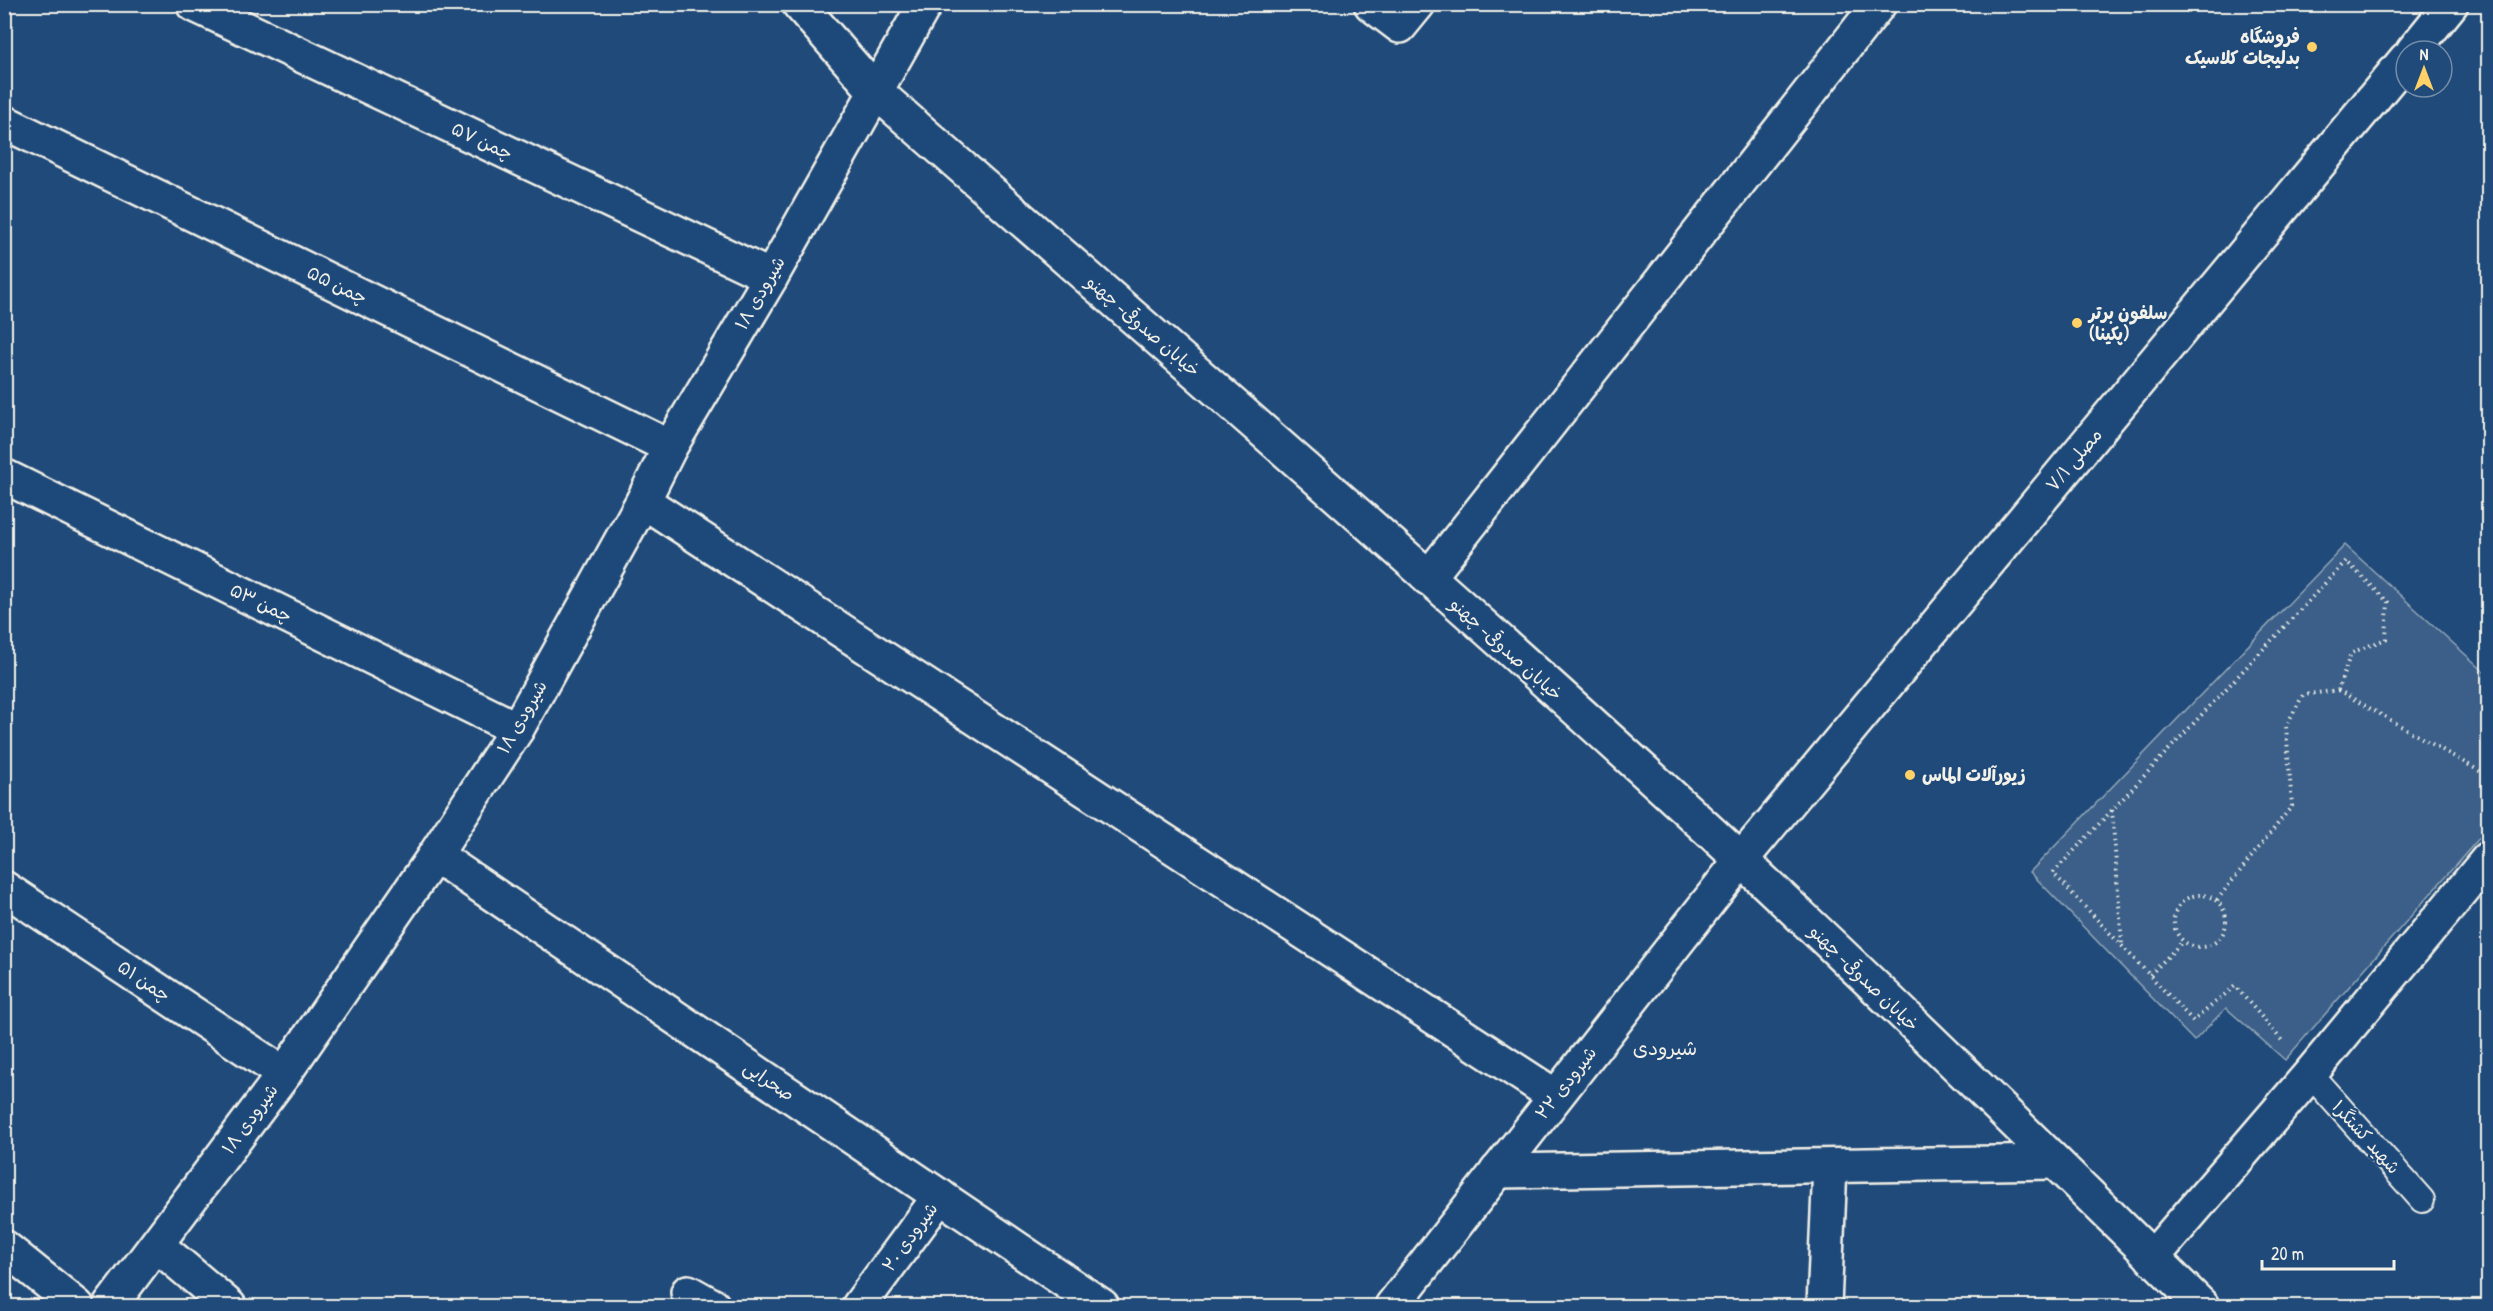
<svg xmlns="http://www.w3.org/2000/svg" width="2493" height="1311" font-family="'Patrick Hand','Playpen Sans Arabic',sans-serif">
<rect width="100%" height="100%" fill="#1f4a7a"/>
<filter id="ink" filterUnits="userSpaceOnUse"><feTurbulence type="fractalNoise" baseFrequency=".0167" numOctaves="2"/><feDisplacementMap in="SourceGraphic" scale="12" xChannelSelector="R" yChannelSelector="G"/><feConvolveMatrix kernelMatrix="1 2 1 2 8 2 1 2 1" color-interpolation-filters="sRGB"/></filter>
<g filter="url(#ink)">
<path fill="#3a5f88" stroke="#97a8b8" stroke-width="1.5" d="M2345,545L2488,675V828L2285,1060L2226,1008L2194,1041L2030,872Z"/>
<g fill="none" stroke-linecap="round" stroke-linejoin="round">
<g stroke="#f4f1e8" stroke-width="28">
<path id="service" d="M2310,1074L2422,1200"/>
</g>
<g stroke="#f4f1e8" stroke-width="38">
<g id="minor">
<path d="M193,4L771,277"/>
<path d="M1371,4L1400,26L1418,4"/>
<path d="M2413,51L2451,4"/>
<path d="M4,122L670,447"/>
<path d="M4,476L517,729"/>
<path d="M643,501L1555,1096"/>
<path d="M1428,578L1879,4"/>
<path d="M435,855L1102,1306"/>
<path d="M4,888L284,1074"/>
<path d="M1497,1171L2055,1162"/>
<path d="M157,1245L229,1306"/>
<path d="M4,1247L77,1306"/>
<path d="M2152,1258L2310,1074L2488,859"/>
<path d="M688,1292L713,1306"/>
<path d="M110,1306L284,1074L435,855L517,729L643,501L670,447L771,277L925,4"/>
<path d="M859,1306L940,1196"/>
<path d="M1392,1306L1741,860L2406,59"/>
<path d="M1824,1306L1830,1166"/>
</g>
</g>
<g stroke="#f4f1e8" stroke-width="38">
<path id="tertiary" d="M799,4L874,90C1164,345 1457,597 1740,859C1897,1005 2049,1156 2202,1306"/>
</g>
<g stroke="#f4f1e8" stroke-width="4" stroke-dasharray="1.5 4.5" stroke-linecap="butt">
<path d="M2338,690L2488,776"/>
<path d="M2112,810L2122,945"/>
<circle cx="2200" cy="921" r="26"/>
<path d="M2217,900L2292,806L2286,726L2303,695L2338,690L2351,653L2386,639L2388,602L2346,561L2053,873L2193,1021L2235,986L2284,1043"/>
<path d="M2150,975L2183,941"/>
</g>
<use href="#service" stroke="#1f4a7a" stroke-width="24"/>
<use href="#minor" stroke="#1f4a7a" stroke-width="33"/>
<use href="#tertiary" stroke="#1f4a7a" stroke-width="33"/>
</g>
</g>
<g fill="#ffd166" stroke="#1f4a7a" stroke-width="2">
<circle cx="2312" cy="47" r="6"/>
<circle cx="2077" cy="323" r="6"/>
<circle cx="1910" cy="775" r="6"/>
</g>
<g text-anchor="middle" stroke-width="4.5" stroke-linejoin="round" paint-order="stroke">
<g font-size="18" font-weight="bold" fill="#f4f1e8" stroke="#1f4a7a" text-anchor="start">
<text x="2300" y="43" text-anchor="end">فروشگاه<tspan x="2300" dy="21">بدلیجات کلاسیک</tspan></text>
<text x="2089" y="319">سلفون برتر<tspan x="2089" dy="21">(پکینا)</tspan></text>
<text x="1922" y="781">زیورآلات الماس</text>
</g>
<g font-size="18" fill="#f4f1e8" stroke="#1f4a7a">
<text transform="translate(482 141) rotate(25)" y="6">چمن ۵۷</text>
<text transform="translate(337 285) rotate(26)" y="6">چمن ۵۵</text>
<text transform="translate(760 293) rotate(-60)" y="6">شیرودی ۱۸</text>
<text transform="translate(1143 326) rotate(41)" y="6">خیابان صدوقی- چهنو</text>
<text transform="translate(2074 460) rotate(-50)" y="6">مصلی ۷/۱</text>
<text transform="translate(261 603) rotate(26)" y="6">چمن ۵۳</text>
<text transform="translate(1506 649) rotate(42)" y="6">خیابان صدوقی- چهنو</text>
<text transform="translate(522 717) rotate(-60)" y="6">شیرودی ۱۸</text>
<text transform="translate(1864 978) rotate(44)" y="6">خیابان صدوقی- چهنو</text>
<text transform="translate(144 981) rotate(34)" y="6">چمن ۵۱</text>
<text transform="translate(769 1081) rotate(34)" y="6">صحرایی</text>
<text transform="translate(1566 1083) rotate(-52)" y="6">شیرودی ۲۲</text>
<text transform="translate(250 1119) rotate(-54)" y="6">شیرودی ۱۸</text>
<text transform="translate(2366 1137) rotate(48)" y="6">شهید کشتگر۱</text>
<text transform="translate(910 1237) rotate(-54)" y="6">شیرودی ۲۰</text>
</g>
<g font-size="20" fill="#f4f1e8" stroke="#1f4a7a">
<text x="1665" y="1055">شیرودی</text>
</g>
</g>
<rect width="2493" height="1311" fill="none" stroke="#1f4a7a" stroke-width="24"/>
<rect x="12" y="12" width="2469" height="1287" fill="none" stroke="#f4f1e8" stroke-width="2" filter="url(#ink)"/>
<g transform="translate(2424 69)"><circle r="28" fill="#1f4a7a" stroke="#748da6" stroke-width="1.5"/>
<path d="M0-4.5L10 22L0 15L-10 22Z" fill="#ffd166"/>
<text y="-9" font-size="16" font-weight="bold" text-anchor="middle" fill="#f4f1e8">N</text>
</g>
<path d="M2262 1260v9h132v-9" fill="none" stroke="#f4f1e8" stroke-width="3"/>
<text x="2271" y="1260" font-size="18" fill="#f4f1e8" stroke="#1f4a7a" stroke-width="4.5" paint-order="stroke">20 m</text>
</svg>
